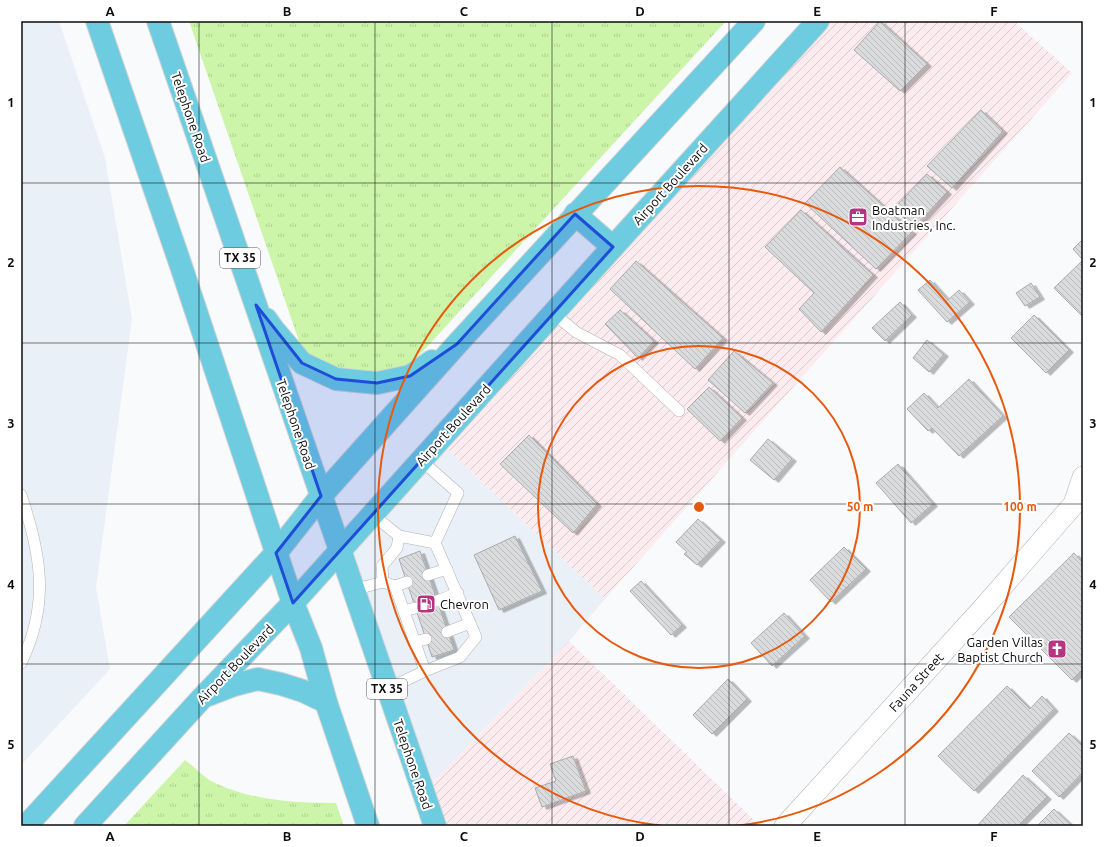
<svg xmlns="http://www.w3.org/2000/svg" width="1104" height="847" font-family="Ubuntu,sans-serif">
<defs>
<pattern id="industrial-furrows" width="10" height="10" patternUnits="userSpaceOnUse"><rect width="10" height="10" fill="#fcecef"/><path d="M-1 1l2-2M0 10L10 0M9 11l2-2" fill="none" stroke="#d7c9cc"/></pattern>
<pattern id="grass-tufts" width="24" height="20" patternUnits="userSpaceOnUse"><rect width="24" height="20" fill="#ccf5aa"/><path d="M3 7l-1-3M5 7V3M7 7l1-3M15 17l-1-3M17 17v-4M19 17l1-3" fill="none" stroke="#aed191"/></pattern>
<pattern id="building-back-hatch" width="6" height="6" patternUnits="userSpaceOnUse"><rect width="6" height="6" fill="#dadbdd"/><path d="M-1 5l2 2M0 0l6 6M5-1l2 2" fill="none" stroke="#babbbc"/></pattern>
<filter id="shadow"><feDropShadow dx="4.5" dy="2.5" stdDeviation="0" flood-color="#0004"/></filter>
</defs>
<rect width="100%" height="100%" fill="#f9fafc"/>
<g fill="#e9f0f7">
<path d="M21,21H59L105,158L132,319L96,587L110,669L21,765Z"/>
<path d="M439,441L605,599L569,641L423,792L340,552Z"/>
</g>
<g fill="url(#industrial-furrows)">
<path d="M819,21H1014L1072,73L605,599L439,441Z"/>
<path d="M569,641L760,826H435L423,792Z"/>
</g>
<g fill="url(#grass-tufts)">
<path d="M189,21H726L425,349L403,370L353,374L311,358L301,347Z"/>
<path d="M185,760C195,767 205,779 217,784C255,801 295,803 336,803L344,826H124Z"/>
</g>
<g fill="url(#building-back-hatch)" stroke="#aaabac" filter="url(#shadow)">
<path d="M880,21L927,64L900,91L854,50Z"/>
<path d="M981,110L1003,131L952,188L927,166Z"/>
<path d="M840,167L912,232L876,269L805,203Z"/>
<path d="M927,174L947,192L914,228L894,208Z"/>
<path d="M801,210L873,275L821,332L799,309L814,293L765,247Z"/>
<path d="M1083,239V260L1073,249Z"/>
<path d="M1083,260V317L1054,288Z"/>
<path d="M636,261L723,338L695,369L610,289Z"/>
<path d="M930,280L948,300L959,290L970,302L947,322L918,290Z"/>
<path d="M1031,283L1040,297L1025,306L1016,293Z"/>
<path d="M900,302L912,315L885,341L872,328Z"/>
<path d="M620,310L654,341L638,358L605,324Z"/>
<path d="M1034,315L1069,350L1046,373L1011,338Z"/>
<path d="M927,340L944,354L929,372L913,358Z"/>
<path d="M734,351L773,383L745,413L708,380Z"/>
<path d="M969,379L1003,416L959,456L932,428L928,431L907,409L924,393L938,408Z"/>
<path d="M709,387L742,418L720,441L687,409Z"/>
<path d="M529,435L597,504L573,533L500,464Z"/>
<path d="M768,439L792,459L774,480L750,460Z"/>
<path d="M898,464L933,504L911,523L876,483Z"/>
<path d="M698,519L721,540L697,565L684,554L687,552L676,542Z"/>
<path d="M515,536L542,591L499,610L474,555Z"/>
<path d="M844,547L866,569L831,602L810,580Z"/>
<path d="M420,551L454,650L432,657L399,559Z"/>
<path d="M1074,553L1083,563V669L1072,680L1009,617Z"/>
<path d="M641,581L682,625L671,635L630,591Z"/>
<path d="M784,613L805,636L772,666L751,643Z"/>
<path d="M728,679L747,699L712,734L693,715Z"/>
<path d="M1007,686L1030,709L1042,696L1054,709L974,791L938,756Z"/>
<path d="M1069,733L1083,746V772L1059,797L1032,771Z"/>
<path d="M573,756L586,791L542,807L535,788L556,781L550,764Z"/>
<path d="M1023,775L1047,797L1018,826H977Z"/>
<path d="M1054,809L1072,826H1037Z"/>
</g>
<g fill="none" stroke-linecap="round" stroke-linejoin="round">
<g stroke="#b2b3b4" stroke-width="12">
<g id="service">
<path d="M553,313L576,332L620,355L679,411"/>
<path d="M422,461L458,493L435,543"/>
<path d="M21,495C41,554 50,604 21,663"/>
<path d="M373,515L399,536L435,543L476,637L460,657L425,671L387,689"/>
<path d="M428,575L447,569"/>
<path d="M383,582L382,566L397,548L399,536"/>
<path d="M395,586L407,582"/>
<path d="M353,590L383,582L395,586L425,671"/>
<path d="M437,601L458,593"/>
<path d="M404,611L415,608"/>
<path d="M447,632L470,623"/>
<path d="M415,642L426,639"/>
</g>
</g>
<g stroke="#b2b3b4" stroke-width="22">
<path id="minor" d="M785,826L986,605L1074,504L1083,477"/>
</g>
<g stroke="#d3d3d3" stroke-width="24">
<g id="primary">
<path d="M97,21L180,263L293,603L311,648L326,702L368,826"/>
<path d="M158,21L435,826"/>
<path d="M575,214L613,247"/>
<path d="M266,319L273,329L302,363L336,379L377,383L410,376L432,361"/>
<path d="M208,695L234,685L258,679L281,684L303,691L326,702"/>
<path d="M26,826L276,553L321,496L457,344L754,21"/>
<path d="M85,826L202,698L293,603L613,247L818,21"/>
</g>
</g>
<use href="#service" stroke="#fff" stroke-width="11"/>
<use href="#minor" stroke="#fff" stroke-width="21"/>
<use href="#primary" stroke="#6dcce0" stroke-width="22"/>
</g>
<path fill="#1d4ed8" fill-opacity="0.2" stroke="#1d4ed8" stroke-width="3" stroke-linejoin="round" d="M575,214L613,247L293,603L276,553L321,496L256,305L302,363L336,379L377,383L410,376L457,344Z"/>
<path fill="none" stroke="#0d0d0d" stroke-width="1" stroke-opacity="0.55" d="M199,21V826M375,21V826M552,21V826M729,21V826M905,21V826M21,183H1083M21,343H1083M21,504H1083M21,664H1083"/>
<g fill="none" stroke="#e8590c" stroke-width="2">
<circle cx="699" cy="507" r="161"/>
<path d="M663 826A321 321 0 1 1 735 826"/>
</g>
<defs>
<g id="office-square" transform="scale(1)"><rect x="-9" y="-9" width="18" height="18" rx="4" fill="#b53581" stroke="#fff"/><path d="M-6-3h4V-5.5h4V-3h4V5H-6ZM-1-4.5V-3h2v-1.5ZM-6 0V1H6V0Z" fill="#fff"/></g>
<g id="fuel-square" transform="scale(1)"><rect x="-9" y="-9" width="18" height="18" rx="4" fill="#b53581" stroke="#fff"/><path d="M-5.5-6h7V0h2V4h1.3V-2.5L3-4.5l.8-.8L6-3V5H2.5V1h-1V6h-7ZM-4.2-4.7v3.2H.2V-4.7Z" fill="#fff"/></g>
<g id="church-square" transform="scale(1)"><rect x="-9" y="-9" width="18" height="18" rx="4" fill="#b53581" stroke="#fff"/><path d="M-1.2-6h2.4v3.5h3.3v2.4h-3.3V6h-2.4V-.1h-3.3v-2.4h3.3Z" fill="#fff"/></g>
</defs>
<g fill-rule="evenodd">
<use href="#office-square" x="858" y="217"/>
<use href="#fuel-square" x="426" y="604"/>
<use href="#church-square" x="1057" y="649"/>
</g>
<g text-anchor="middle" stroke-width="4" stroke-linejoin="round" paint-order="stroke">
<g fill="#fff" stroke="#565656" stroke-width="1">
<rect x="220" y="248" width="40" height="20" rx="3"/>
<rect x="367" y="679" width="40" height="20" rx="3"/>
</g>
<g font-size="12" font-weight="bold" fill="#0d0d0d">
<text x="240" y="262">TX 35</text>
<text x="387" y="693">TX 35</text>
</g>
<g font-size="13" fill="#0d0d0d" stroke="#fff">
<text transform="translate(191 117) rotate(71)" y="5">Telephone Road</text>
<text transform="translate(670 184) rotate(-48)" y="5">Airport Boulevard</text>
<text transform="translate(296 424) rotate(71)" y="5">Telephone Road</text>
<text transform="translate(453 425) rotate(-48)" y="5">Airport Boulevard</text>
<text transform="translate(235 664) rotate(-46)" y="5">Airport Boulevard</text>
<text transform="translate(916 682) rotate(-48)" y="5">Fauna Street</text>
<text transform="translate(413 764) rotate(71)" y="5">Telephone Road</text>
</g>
<g font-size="13" fill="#0d0d0d" stroke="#fff" text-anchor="start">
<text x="872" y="215">Boatman<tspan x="872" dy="15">Industries, Inc.</tspan></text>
<text x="440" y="609">Chevron</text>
<text x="1043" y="647" text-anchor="end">Garden Villas<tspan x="1043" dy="15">Baptist Church</tspan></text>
</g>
</g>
<circle cx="699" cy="507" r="6" fill="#e8590c" stroke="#fff" stroke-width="2"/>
<g font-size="12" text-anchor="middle" font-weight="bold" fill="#e8590c" stroke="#fff" stroke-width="4" stroke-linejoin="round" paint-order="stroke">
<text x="860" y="511">50 m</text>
<text x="1020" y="511">100 m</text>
</g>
<rect width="1104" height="847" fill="none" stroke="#ffffff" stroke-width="44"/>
<rect x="22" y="22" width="1060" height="803" fill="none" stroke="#0d0d0d" stroke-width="1.5"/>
<g font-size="13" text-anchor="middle" font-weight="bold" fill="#0d0d0d">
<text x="110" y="16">A</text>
<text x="287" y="16">B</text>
<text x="464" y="16">C</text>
<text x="640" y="16">D</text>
<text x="817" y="16">E</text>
<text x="994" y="16">F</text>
<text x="11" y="107">1</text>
<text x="1093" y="107">1</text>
<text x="11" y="267">2</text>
<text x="1093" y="267">2</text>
<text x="11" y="428">3</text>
<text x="1093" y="428">3</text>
<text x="11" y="589">4</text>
<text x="1093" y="589">4</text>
<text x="11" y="749">5</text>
<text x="1093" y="749">5</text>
<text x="110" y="841">A</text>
<text x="287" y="841">B</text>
<text x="464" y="841">C</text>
<text x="640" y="841">D</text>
<text x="817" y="841">E</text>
<text x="994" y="841">F</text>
</g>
</svg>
